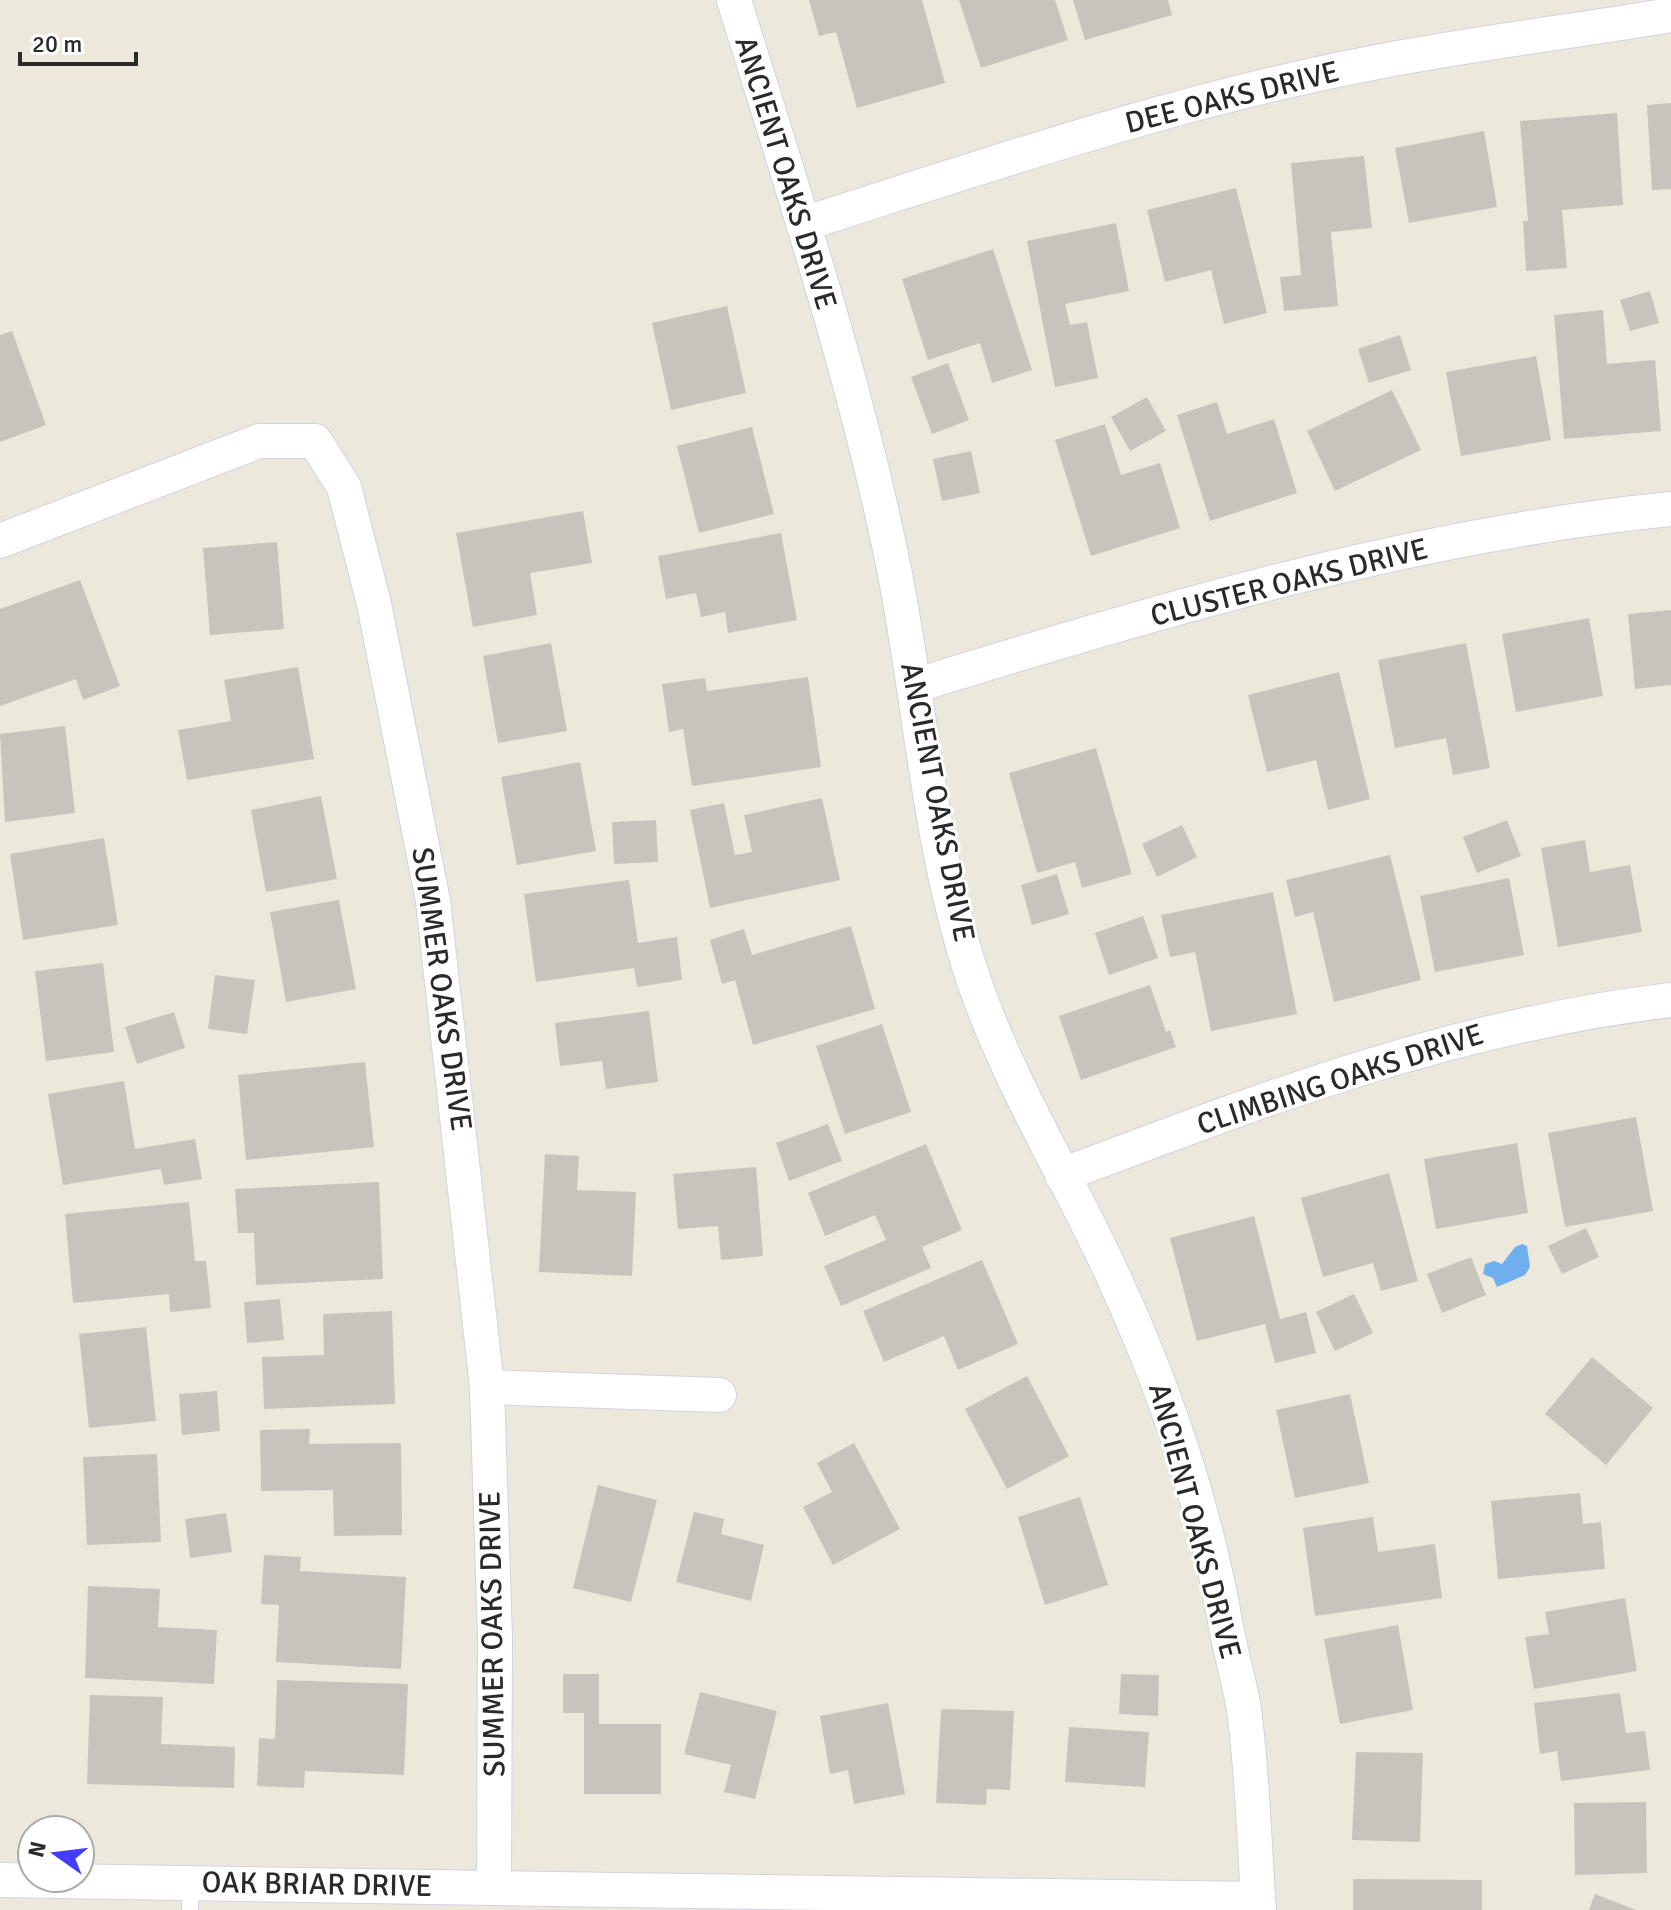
<svg xmlns="http://www.w3.org/2000/svg" width="1671" height="1910" font-family="Signika,sans-serif">
<rect width="100%" height="100%" fill="#ece9dc"/>
<path fill="#6fafee" d="M1522,1244L1527,1246L1530,1267L1525,1275L1497,1287L1493,1278L1483,1274L1485,1264L1494,1261L1502,1264L1515,1247Z"/>
<g fill="#c7c5bb">
<path d="M809,0H922L945,83L857,108L836,32L819,36Z"/>
<path d="M959,0H1055L1068,40L981,68Z"/>
<path d="M1073,0H1168L1172,15L1085,40Z"/>
<path d="M1671,103V189L1652,190L1647,105Z"/>
<path d="M1617,113L1623,205L1562,210L1567,268L1526,271L1523,221H1528L1520,121Z"/>
<path d="M1484,131L1497,207L1409,223L1395,148Z"/>
<path d="M1364,156L1372,228L1331,232L1338,306L1284,311L1280,277L1301,275L1291,163Z"/>
<path d="M1236,188L1267,313L1224,324L1211,270L1165,282L1147,210Z"/>
<path d="M1116,223L1129,291L1065,304L1070,325L1087,322L1098,378L1055,387L1027,241Z"/>
<path d="M993,249L1032,370L992,383L980,343L928,360L902,279Z"/>
<path d="M1650,291L1659,323L1630,331L1620,300Z"/>
<path d="M727,306L746,393L671,410L652,323Z"/>
<path d="M1603,310L1607,364L1655,360L1661,431L1564,439L1554,315Z"/>
<path d="M12,331L46,425L0,442V335Z"/>
<path d="M1400,335L1411,370L1369,383L1358,349Z"/>
<path d="M1536,356L1551,440L1461,456L1446,372Z"/>
<path d="M948,363L969,420L932,434L911,377Z"/>
<path d="M1392,390L1421,450L1335,491L1307,431Z"/>
<path d="M1147,397L1166,431L1130,451L1111,417Z"/>
<path d="M1217,402L1227,434L1274,419L1297,493L1210,521L1177,415Z"/>
<path d="M1105,424L1121,475L1160,463L1180,528L1091,556L1055,440Z"/>
<path d="M752,427L774,514L699,533L677,446Z"/>
<path d="M971,451L980,493L942,501L933,459Z"/>
<path d="M583,511L592,563L530,573L537,615L473,627L456,533Z"/>
<path d="M781,533L797,620L728,633L725,612L701,617L696,593L666,599L658,556Z"/>
<path d="M277,542L284,629L210,635L203,548Z"/>
<path d="M80,580L120,686L83,700L76,679L0,706V609Z"/>
<path d="M1671,610V685L1635,689L1628,614Z"/>
<path d="M1589,618L1603,696L1516,712L1502,634Z"/>
<path d="M551,643L567,731L498,743L483,656Z"/>
<path d="M1466,643L1490,768L1453,775L1446,738L1395,748L1378,660Z"/>
<path d="M298,667L314,759L187,780L178,730L231,721L224,680Z"/>
<path d="M1339,672L1370,799L1328,810L1316,760L1267,772L1248,695Z"/>
<path d="M808,677L821,767L692,786L683,729L669,732L662,684L705,678L707,691Z"/>
<path d="M65,726L75,813L5,822L0,734Z"/>
<path d="M1096,748L1132,874L1082,888L1075,862L1037,873L1009,773Z"/>
<path d="M580,762L596,851L517,865L501,777Z"/>
<path d="M321,796L337,879L266,892L251,810Z"/>
<path d="M822,798L840,880L710,908L690,810L724,803L735,855L752,852L744,815Z"/>
<path d="M656,820L658,862L614,864L612,822Z"/>
<path d="M1507,820L1521,856L1477,873L1463,837Z"/>
<path d="M1182,825L1197,857L1157,877L1142,844Z"/>
<path d="M104,838L118,925L23,940L10,854Z"/>
<path d="M1585,840L1590,872L1630,865L1642,932L1558,947L1541,848Z"/>
<path d="M1390,855L1421,980L1334,1002L1313,912L1295,917L1286,880Z"/>
<path d="M1057,874L1069,914L1032,925L1021,885Z"/>
<path d="M1509,878L1524,955L1435,972L1420,896Z"/>
<path d="M629,880L638,943L677,937L682,980L637,987L634,968L536,982L524,894Z"/>
<path d="M1273,892L1297,1014L1211,1031L1195,952L1170,957L1161,915Z"/>
<path d="M339,900L356,989L286,1002L270,912Z"/>
<path d="M1143,916L1158,958L1109,975L1095,933Z"/>
<path d="M851,926L875,1009L753,1045L735,980L722,984L710,940L744,929L752,955Z"/>
<path d="M103,963L114,1052L46,1061L35,971Z"/>
<path d="M215,975L255,980L247,1034L208,1029Z"/>
<path d="M1150,985L1166,1032L1170,1030L1176,1047L1081,1080L1059,1016Z"/>
<path d="M649,1011L658,1082L606,1089L602,1061L560,1066L555,1023Z"/>
<path d="M174,1012L185,1048L137,1064L125,1027Z"/>
<path d="M882,1024L911,1112L845,1134L816,1046Z"/>
<path d="M365,1062L374,1147L246,1160L238,1075Z"/>
<path d="M124,1081L135,1149L195,1139L202,1179L164,1185L161,1169L63,1185L48,1094Z"/>
<path d="M1636,1117L1653,1211L1565,1227L1548,1133Z"/>
<path d="M828,1124L842,1161L789,1181L776,1143Z"/>
<path d="M1517,1143L1528,1213L1436,1229L1424,1159Z"/>
<path d="M926,1144L962,1230L922,1247L931,1268L841,1306L824,1266L886,1240L875,1215L825,1236L808,1193Z"/>
<path d="M545,1154L579,1156L577,1190L636,1192L632,1276L539,1272Z"/>
<path d="M756,1167L763,1256L721,1260L718,1226L678,1229L673,1174Z"/>
<path d="M1389,1173L1418,1281L1381,1291L1373,1263L1323,1277L1301,1198Z"/>
<path d="M379,1182L383,1279L256,1285L254,1233H238L235,1189Z"/>
<path d="M189,1202L195,1261H206L211,1308L170,1312L169,1294L73,1303L65,1214Z"/>
<path d="M1254,1216L1280,1319L1306,1312L1316,1353L1275,1363L1265,1324L1197,1341L1170,1238Z"/>
<path d="M1586,1228L1599,1257L1562,1274L1548,1246Z"/>
<path d="M1471,1257L1486,1295L1442,1313L1427,1274Z"/>
<path d="M982,1260L1018,1344L958,1370L944,1336L884,1362L863,1311Z"/>
<path d="M1354,1294L1373,1333L1335,1351L1316,1312Z"/>
<path d="M280,1299L284,1340L247,1343L244,1302Z"/>
<path d="M392,1311L395,1404L264,1409L262,1357L324,1355L323,1314Z"/>
<path d="M146,1327L156,1421L89,1428L79,1334Z"/>
<path d="M1592,1357L1653,1408L1606,1465L1545,1414Z"/>
<path d="M1027,1376L1069,1456L1007,1489L965,1409Z"/>
<path d="M217,1391L220,1431L182,1435L179,1394Z"/>
<path d="M1350,1394L1369,1483L1295,1498L1276,1410Z"/>
<path d="M310,1429L309,1444L401,1443L402,1535L334,1536L333,1490L261,1491L260,1430Z"/>
<path d="M854,1443L900,1529L833,1565L803,1507L832,1492L817,1463Z"/>
<path d="M157,1454L161,1542L87,1545L83,1457Z"/>
<path d="M598,1485L657,1500L631,1602L573,1588Z"/>
<path d="M1580,1493L1583,1524L1601,1522L1605,1569L1498,1579L1491,1501Z"/>
<path d="M1080,1497L1108,1585L1045,1605L1018,1517Z"/>
<path d="M694,1512L724,1519L721,1534L764,1545L751,1601L676,1582Z"/>
<path d="M226,1513L232,1552L190,1558L185,1519Z"/>
<path d="M1373,1517L1378,1552L1435,1544L1442,1598L1315,1616L1303,1528Z"/>
<path d="M264,1555L301,1557L300,1571L406,1577L401,1669L276,1662L279,1605L261,1604Z"/>
<path d="M88,1586L160,1589L158,1627L217,1630L214,1684L85,1678Z"/>
<path d="M1625,1598L1637,1671L1534,1689L1525,1637L1549,1634L1545,1612Z"/>
<path d="M1398,1625L1413,1710L1340,1724L1324,1639Z"/>
<path d="M563,1674H599V1724H661V1794H584V1713H563Z"/>
<path d="M1121,1674L1159,1675L1158,1716L1119,1714Z"/>
<path d="M277,1680L408,1684L404,1775L305,1771L304,1788L257,1786L259,1738L275,1739Z"/>
<path d="M700,1692L777,1711L755,1799L724,1792L731,1765L684,1754Z"/>
<path d="M1620,1693L1626,1733L1645,1731L1650,1770L1561,1781L1557,1751L1540,1754L1534,1703Z"/>
<path d="M90,1695L163,1697L161,1744L235,1747L234,1788L87,1784Z"/>
<path d="M888,1703L905,1794L854,1804L848,1770L830,1774L820,1716Z"/>
<path d="M941,1709L1014,1711L1010,1790L987,1789L986,1805L936,1803Z"/>
<path d="M1069,1727L1149,1732L1145,1787L1065,1782Z"/>
<path d="M1356,1752L1423,1753L1420,1842L1352,1840Z"/>
<path d="M1646,1802L1647,1873L1575,1875L1574,1803Z"/>
<path d="M1353,1879L1482,1880V1910H1353Z"/>
<path d="M1595,1894L1636,1910H1589Z"/>
</g>
<g fill="none" stroke-linecap="round" stroke-linejoin="round">
<g stroke="#d2d1e3" stroke-width="18">
<path id="service" d="M190,1910L191,1882"/>
</g>
<g stroke="#d2d1e3" stroke-width="36">
<g id="minor">
<path d="M734,0C792,188 855,376 894,569C921,705 929,849 974,981C1011,1089 1073,1185 1119,1289C1168,1397 1207,1515 1227,1632C1232,1658 1240,1684 1244,1710C1253,1776 1254,1844 1259,1910"/>
<path d="M803,224C989,165 1175,101 1367,64C1467,44 1570,32 1671,15"/>
<path d="M0,541L259,441H315L344,487L374,604L433,901L487,1387L495,1637L494,1886"/>
<path d="M914,686C1159,610 1416,534 1671,509"/>
<path d="M1062,1175C1266,1098 1453,1026 1671,1000"/>
<path d="M487,1387L719,1395"/>
<path d="M0,1880C419,1885 839,1896 1258,1899"/>
</g>
</g>
<use href="#service" stroke="#fff" stroke-width="16"/>
<use href="#minor" stroke="#fff" stroke-width="34"/>
</g>
<g text-anchor="middle" stroke-width="6" stroke-linejoin="round" paint-order="stroke">
<g font-size="30" fill="#2a2a2a" stroke="#fff">
<text transform="translate(1232 97) rotate(-14)" y="10">DEE OAKS DRIVE</text>
<text transform="translate(786 173) rotate(73)" y="10">ANCIENT OAKS DRIVE</text>
<text transform="translate(1289 582) rotate(-14)" y="10">CLUSTER OAKS DRIVE</text>
<text transform="translate(938 802) rotate(79)" y="10">ANCIENT OAKS DRIVE</text>
<text transform="translate(442 989) rotate(82)" y="10">SUMMER OAKS DRIVE</text>
<text transform="translate(1340 1079) rotate(-18)" y="10">CLIMBING OAKS DRIVE</text>
<text transform="translate(1195 1521) rotate(75)" y="10">ANCIENT OAKS DRIVE</text>
<text transform="translate(492 1634) rotate(-91)" y="10">SUMMER OAKS DRIVE</text>
<text transform="translate(317 1884) rotate(1)" y="10">OAK BRIAR DRIVE</text>
</g>
</g>
<g transform="translate(56 1854) rotate(284)"><circle r="38" fill="#ffffff" stroke="#aaaaaa" stroke-width="2"/>
<path d="M0-6L14 30L0 20L-14 30Z" fill="#443cf8"/>
<text y="-12" font-size="22" font-weight="bold" text-anchor="middle" fill="#2a2a2a">N</text>
</g>
<path d="M20 52v12h116v-12" fill="none" stroke="#2a2a2a" stroke-width="4"/>
<text x="32" y="52" font-size="24" fill="#2a2a2a" stroke="#ffffff" stroke-width="6" paint-order="stroke">20 m</text>
</svg>
